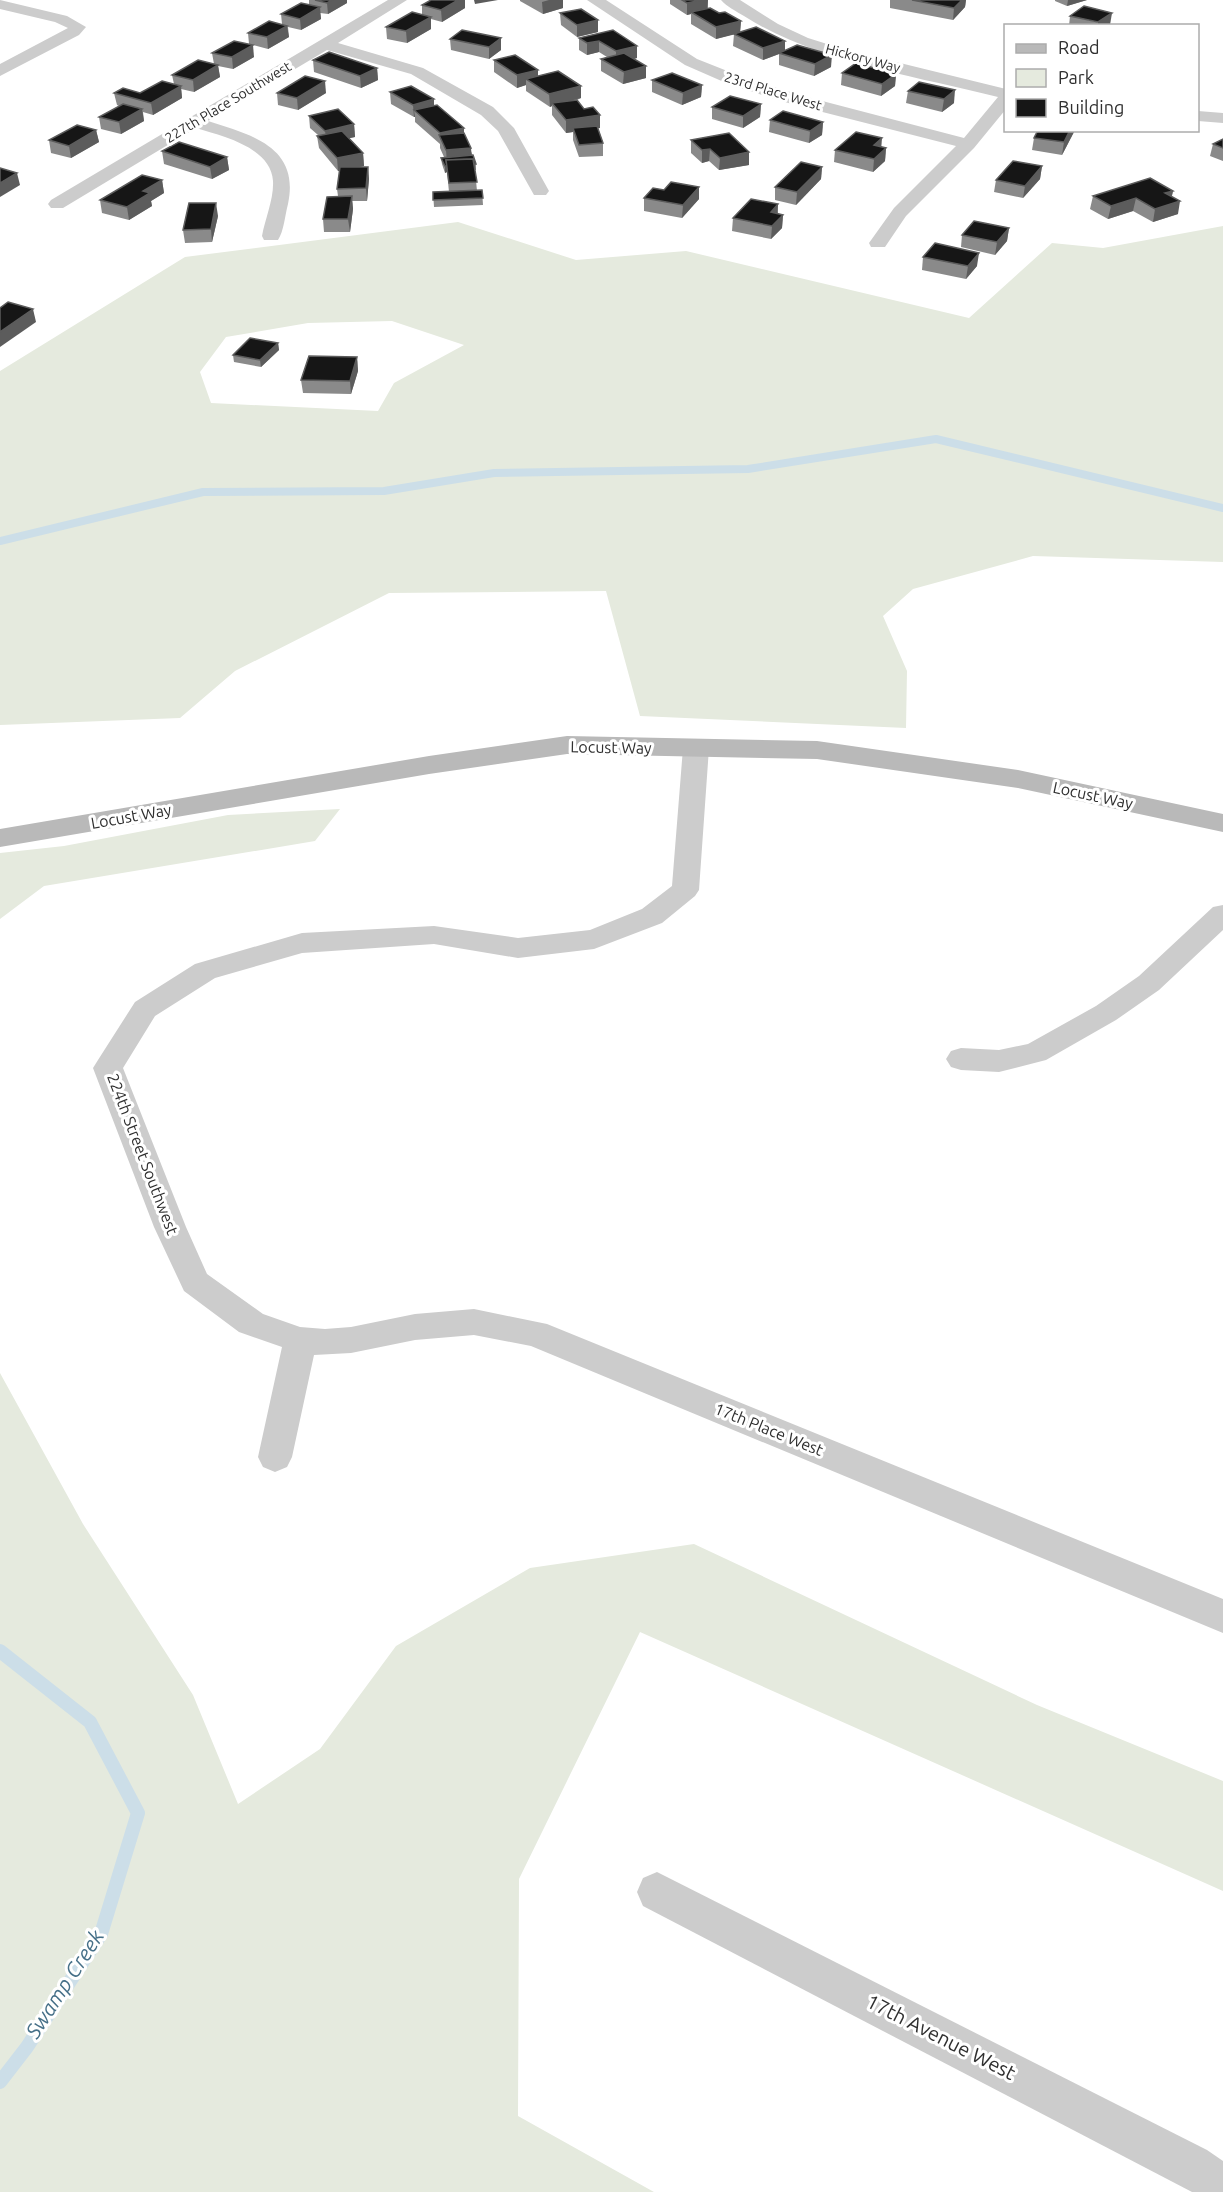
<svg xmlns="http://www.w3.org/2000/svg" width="1223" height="2192" font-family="Ubuntu,sans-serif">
<rect width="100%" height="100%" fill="#fff"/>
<g fill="#e5eade" fill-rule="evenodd">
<path d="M458,222L576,260L686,251L969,318L1052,243L1103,248L1223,226V562L1033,556L913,589L883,616L907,671L906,728L640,716L606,591L389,593L235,671L180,718L0,725V371L185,257ZM392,321L464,345L394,383L378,411L211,403L200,372L226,337L308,323Z"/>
<path d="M340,809L315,841L44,886L0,919V853L64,846L228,815Z"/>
<path d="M0,1373L83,1524L193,1695L238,1804L320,1749L396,1646L530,1568L694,1544L1037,1705L1223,1781V1891L640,1632L519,1879L518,2116L654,2192H0Z"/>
</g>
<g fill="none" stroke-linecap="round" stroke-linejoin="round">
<path stroke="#ccdee8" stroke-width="8" d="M0,541L203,492L384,491L494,473L748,469L936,439L1223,508"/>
<path stroke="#ccdee8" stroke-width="14" d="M0,1651L90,1722L138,1813L101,1934L27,2047L0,2082"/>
<g fill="#ccc" fill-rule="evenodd">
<path d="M0,0L67,16L86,27L79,35L0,76V64L68,28L55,22L0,9Z"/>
<path d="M388,0H407L338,43L423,68L493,107L514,128L549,191L546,195H534L498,131L481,115L411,74L327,50L208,121C252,135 300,147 288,204C285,215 284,231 278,240H264L262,236C265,219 274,199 273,181C271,147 222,136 196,128L63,208H51L48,204L51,200Z"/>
<path d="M587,0H606L697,59L745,78L807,97L964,138L998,97C915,76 816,62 744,16C736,11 727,7 721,0H740L778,24L808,38L843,49L1006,89V109L974,148L906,216L885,247H871L869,243L894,208L956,146L795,105L733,86L685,65Z"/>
<path d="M1198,111L1223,113V123L1198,121Z"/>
<path d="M696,740L705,742L709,748L699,890L695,896L662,923L594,949L518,958L434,944L302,953L215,978L155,1016L123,1068L186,1227L207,1274L263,1314L300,1327L325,1329L351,1327L415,1314L474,1309L547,1324L1223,1599V1633L531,1346L474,1335L415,1340L351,1353L314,1355L292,1457L287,1467L275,1472L263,1467L258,1457L282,1347L239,1332L184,1291L154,1227L93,1068L98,1060L135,1002L195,964L302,933L434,926L518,938L590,930L642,909L672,886L683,748L687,742Z"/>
<path d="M1223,905V930L1159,990L1116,1020L1046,1060L999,1072L961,1070L951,1067L946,1059L951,1051L961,1048L999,1050L1028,1044L1096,1006L1139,976L1213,907Z"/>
<path d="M657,1872L1207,2150L1223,2161V2192H1192L643,1906L637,1892L643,1878Z"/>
</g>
<path fill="#b9b9b9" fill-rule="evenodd" d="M567,736L817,741L1018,770L1223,814V832L1018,788L817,759L567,754L429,774L0,847V829L429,756Z"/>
</g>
<g fill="#8a8a8a">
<path d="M309,0H347V3L328,14L320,13L321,19L301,30L288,27L289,37L268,49L249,44L248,33L282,24L281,14L309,5Z"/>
<path d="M431,0H465V8L442,22L431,19V29L407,43L387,39L386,27L422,15V5Z"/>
<path d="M520,0H563V8L543,14L520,1Z"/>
<path d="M670,0H708V8L741,21L740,32L785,51L831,67L814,76L779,65V54L763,60L733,46L734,34L716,39L691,24V14L687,15L670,4Z"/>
<path d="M890,0H966L965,7L953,20L890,8Z"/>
<path d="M1055,0H1087L1067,6L1055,1Z"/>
<path d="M560,13L598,20V32L577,37L561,25Z"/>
<path d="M1070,16L1110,25L1108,26H1069Z"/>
<path d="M462,30L501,50L489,59L451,50L450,39Z"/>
<path d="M579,38L637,46V58L634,59L646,66V78L623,84L601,71V59L607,57L599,52L587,55L579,50Z"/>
<path d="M212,53L254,57L233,69L218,66L220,77L194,92L181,89L182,98L153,115L143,112L144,121L121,134L101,129L99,117L119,106L117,105L114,93H140L174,84L172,75L214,64Z"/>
<path d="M313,60L377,68L378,80L361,88L314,72Z"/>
<path d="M494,60L538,76L581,98L577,100L584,109L600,115V128H598L603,143V156L579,157L573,140V132L566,133L552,115V106L550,107L526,91V85L517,88L494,72Z"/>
<path d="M842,73L896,74L895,86L881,96L841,85Z"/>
<path d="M652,80L702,85L701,97L682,105L652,92Z"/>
<path d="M919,82L954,103L942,112L906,103L908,91Z"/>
<path d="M390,92L434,105L464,128V133L476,164V170H475L477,191L482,190L483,205L434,207L433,192H449L447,172L445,173L442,164L441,158L444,157L440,148V144L415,122V117H414L391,104Z"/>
<path d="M277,93H326L298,110L278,105Z"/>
<path d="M761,104L760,117L743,128L712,119V107Z"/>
<path d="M309,116L354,124L355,137L349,138L363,153L364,166L360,167H368L369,179L367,201H352L353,209L350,232H324L323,219L338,196L337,189L340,171H338L319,148L317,136L318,135L310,128Z"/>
<path d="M770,120L823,122L822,135L809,143L769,132Z"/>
<path d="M96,130L99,142L71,158L51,153L49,140Z"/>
<path d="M1075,130L1062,155L1032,150L1034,138Z"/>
<path d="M1223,139V161L1210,156L1213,144Z"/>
<path d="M691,140L749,165L719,170L709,161L702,163L691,153Z"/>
<path d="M882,147L886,148L885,161L873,172L834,162L835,150Z"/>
<path d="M162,151L227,157L229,170L212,179L164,164Z"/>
<path d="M1042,166L1040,179L1023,198L994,192L996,180Z"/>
<path d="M822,167L821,179L796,205L775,200V187Z"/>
<path d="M162,180L164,193L151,201L152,206L129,220L102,213L100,200Z"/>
<path d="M664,190L699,199L682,218L644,211V198Z"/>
<path d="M1173,191L1172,196L1178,214L1153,222L1133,211L1108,219L1090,209L1093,196Z"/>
<path d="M778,204V214L783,215L782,228L771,239L732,231L733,218Z"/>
<path d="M218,216L212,242L185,243L183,230Z"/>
<path d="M1009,228L1007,241L995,255L961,247L962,235Z"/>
<path d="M923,257L977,266L966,279L922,270Z"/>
<path d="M278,343L279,350L261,367L234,362L233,355Z"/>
<path d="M357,357L358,371L351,394L303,393L301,380Z"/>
</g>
<g fill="#5c5c5c">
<path d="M332,0H347V3L328,14L327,3Z"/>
<path d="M458,0H465V8L442,22L441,10Z"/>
<path d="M474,0H498L475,4Z"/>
<path d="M549,0H563V8L543,14L542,2Z"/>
<path d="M702,0H708L707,10L691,12V14L687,15V3Z"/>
<path d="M962,0H966L965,7L953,20L954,8Z"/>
<path d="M1068,0H1087L1067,6Z"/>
<path d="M320,7L321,19L301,30L300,19Z"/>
<path d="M1112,13L1110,25L1108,26H1098V22Z"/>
<path d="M431,17V29L407,43L406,31Z"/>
<path d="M598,20V32L577,37V25Z"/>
<path d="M741,21L740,33L716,39V27Z"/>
<path d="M287,26L289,37L268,49L267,37Z"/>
<path d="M501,38V50L489,59V47Z"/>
<path d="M599,41V52L587,55V43Z"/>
<path d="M785,41V53H779V54L763,60V48Z"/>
<path d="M253,45L254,57L233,69L232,57Z"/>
<path d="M637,46V58L616,63V51Z"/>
<path d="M832,55L831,67L814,76L815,64Z"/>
<path d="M218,65L220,77L194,92L193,80Z"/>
<path d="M646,66V78L623,84L624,72Z"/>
<path d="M377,68L378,80L361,88L360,76Z"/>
<path d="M538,70V82L526,79V85L517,88V75Z"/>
<path d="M896,74L895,86L881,96L882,84Z"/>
<path d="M325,81L326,93L298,110L297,98Z"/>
<path d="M702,85L701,97L682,105L683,93Z"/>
<path d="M181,86L182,98L153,115L151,103Z"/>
<path d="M581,86V98L554,105L552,103V106L550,107L549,94Z"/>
<path d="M955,90L954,103L942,112L944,99Z"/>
<path d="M434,99V111L414,110L415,117H414L413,105Z"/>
<path d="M761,104L760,117L743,128V116Z"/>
<path d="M142,109L144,121L121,134L119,122Z"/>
<path d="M600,115V128L575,131L573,128V132L566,133V120Z"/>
<path d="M823,122L822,135L809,143L810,131Z"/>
<path d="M354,124L355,137L327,143L325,131Z"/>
<path d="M464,128V140L440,138V133Z"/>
<path d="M96,130L99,142L71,158L69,146Z"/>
<path d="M1070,130H1075L1062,155L1064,142Z"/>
<path d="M882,138L881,151L874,145Z"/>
<path d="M471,148L472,160L447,163L446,150Z"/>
<path d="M886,148L885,161L873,172L874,159Z"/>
<path d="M710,149L709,161L702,163V150Z"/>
<path d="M749,152V165L719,170L720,158Z"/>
<path d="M363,153L364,166L338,171L337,158Z"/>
<path d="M227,157L229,170L212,179L210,167Z"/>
<path d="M445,166H447V172L445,173Z"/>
<path d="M1042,166L1040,179L1023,198L1025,186Z"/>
<path d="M368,167L369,179L367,201L366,188Z"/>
<path d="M822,167L821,179L796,205L797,192Z"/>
<path d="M17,173L20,185L0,197V183Z"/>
<path d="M162,180L164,193L151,201L152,206L129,220L127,207L143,191Z"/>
<path d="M699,187V199L682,218L683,205Z"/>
<path d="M1173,191L1170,203L1165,193Z"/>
<path d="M352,196L353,209L350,232L348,219Z"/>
<path d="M1136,198L1133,211L1108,219L1111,206Z"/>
<path d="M1180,201L1178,214L1153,222L1155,209Z"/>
<path d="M216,203L218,216L212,242L211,229Z"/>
<path d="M778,204L777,217L771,212Z"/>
<path d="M783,215L782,228L771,239L772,226Z"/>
<path d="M1009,228L1007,241L995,255L997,242Z"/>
<path d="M979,253L977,266L966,279L968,266Z"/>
<path d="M33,309L36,322L0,347V332Z"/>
<path d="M278,343L279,350L261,367L260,360Z"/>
<path d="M357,357L358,371L351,394L350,381Z"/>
</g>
<g fill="#161616" stroke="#5c5c5c" stroke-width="1.5">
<path d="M315,0H332L327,3Z"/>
<path d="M431,0H458L441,10L422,5Z"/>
<path d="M682,0H702L687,3Z"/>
<path d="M912,0H962L954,8Z"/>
<path d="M301,3L320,7L300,19L281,14Z"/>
<path d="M1084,6L1112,13L1098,22L1070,16Z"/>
<path d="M710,8L719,13L725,12L741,21L716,27L691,12Z"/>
<path d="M581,9L598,20L577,25L560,13Z"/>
<path d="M412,12L431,17L406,31L386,27Z"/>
<path d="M269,21L287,26L267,37L248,33Z"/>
<path d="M756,27L785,41L763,48L734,34Z"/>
<path d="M462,30L501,38L489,47L450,39Z"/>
<path d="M613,30L637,46L616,51L599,41L587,43L579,38Z"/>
<path d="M234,41L253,45L232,57L212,53Z"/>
<path d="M797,45L832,55L815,64L779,53Z"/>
<path d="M329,52L377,68L360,76L313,60Z"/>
<path d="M624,53L646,66L624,72L601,59Z"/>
<path d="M515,55L538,70L517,75L494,60Z"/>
<path d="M198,60L218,65L193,80L172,75Z"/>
<path d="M856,63L896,74L882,84L842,73Z"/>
<path d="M558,71L581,86L549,94L526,79Z"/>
<path d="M672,73L702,85L683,93L652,80Z"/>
<path d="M305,76L325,81L297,98L277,93Z"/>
<path d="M162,81L181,86L151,103L114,93L123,88L140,93Z"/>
<path d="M919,82L955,90L944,99L908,91Z"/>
<path d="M411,86L434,99L413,105L390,92Z"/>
<path d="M730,96L761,104L743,116L712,107Z"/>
<path d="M577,100L584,109L593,107L600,115L566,120L552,103Z"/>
<path d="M123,104L142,109L119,122L99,117Z"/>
<path d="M437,105L464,128L440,133L414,110Z"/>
<path d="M338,109L354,124L325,131L309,116Z"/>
<path d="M783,111L823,122L810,131L770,120Z"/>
<path d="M77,125L96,130L69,146L49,140Z"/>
<path d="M597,126L603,143L579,145L573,128Z"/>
<path d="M1038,130H1070L1064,142L1034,138Z"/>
<path d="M342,131L363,153L337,158L317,136Z"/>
<path d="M856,132L882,138L874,145L886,148L874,159L835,150Z"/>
<path d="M464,133L471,148L446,150L439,135Z"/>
<path d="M729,133L749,152L720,158L710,149L702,150L691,140Z"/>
<path d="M1223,139V148L1213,144Z"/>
<path d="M179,142L227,157L210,167L162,151Z"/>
<path d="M473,155L476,164H474L473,159L446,160L447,166H445L441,158Z"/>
<path d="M473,159L477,182L449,183L446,160Z"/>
<path d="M1013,161L1042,166L1025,186L996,180Z"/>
<path d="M801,162L822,167L797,192L775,187Z"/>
<path d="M340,167H368L366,188L337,189Z"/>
<path d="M0,168L17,173L0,183Z"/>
<path d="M142,175L162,180L143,191L150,193L127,207L100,200Z"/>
<path d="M1150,178L1173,191L1165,193L1180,201L1155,209L1136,198L1111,206L1093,196Z"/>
<path d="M671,182L699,187L683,205L644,198L653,188L664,190Z"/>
<path d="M482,190L483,198L433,200V192Z"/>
<path d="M352,196L348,219H323L327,197Z"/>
<path d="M751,199L778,204L771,212L783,215L772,226L733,218Z"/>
<path d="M189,203H216L211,229L183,230Z"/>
<path d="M974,221L1009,228L997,242L962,235Z"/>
<path d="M935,243L979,253L968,266L923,257Z"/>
<path d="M8,302L33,309L0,332V308Z"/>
<path d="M250,338L278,343L260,360L233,355Z"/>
<path d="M309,356L357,357L350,381L301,380Z"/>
</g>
<g text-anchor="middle" stroke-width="6" stroke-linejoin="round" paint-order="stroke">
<g font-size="14" fill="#2f2f2f" stroke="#fff">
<text transform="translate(863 58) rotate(15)" y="5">Hickory Way</text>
<text transform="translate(773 91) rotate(17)" y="5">23rd Place West</text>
<text transform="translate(228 102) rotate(-31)" y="5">227th Place Southwest</text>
</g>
<g font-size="16" fill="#2f2f2f" stroke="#fff">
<text transform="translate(611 747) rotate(1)" y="6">Locust Way</text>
<text transform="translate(1093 795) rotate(12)" y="6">Locust Way</text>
<text transform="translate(131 816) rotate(-10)" y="6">Locust Way</text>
<text transform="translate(143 1154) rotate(69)" y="6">224th Street Southwest</text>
<text transform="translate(769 1429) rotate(22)" y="6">17th Place West</text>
</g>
<g font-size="20" fill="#2f2f2f" stroke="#fff">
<text transform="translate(941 2037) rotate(27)" y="7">17th Avenue West</text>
</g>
<g font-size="21" font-style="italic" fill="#467088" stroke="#fff">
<text transform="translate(65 1984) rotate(-57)" y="7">Swamp Creek</text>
</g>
</g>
<rect x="1004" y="24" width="195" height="108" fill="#ffffff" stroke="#acacac" stroke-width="1.5"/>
<rect x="1016" y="44" width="30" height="9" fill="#b9b9b9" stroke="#acacac" stroke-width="1.5"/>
<text x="1058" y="54" font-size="18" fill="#2f2f2f">Road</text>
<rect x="1016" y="69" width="30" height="18" fill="#e5eade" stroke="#acacac" stroke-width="1.5"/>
<text x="1058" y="84" font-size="18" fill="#2f2f2f">Park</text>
<rect x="1016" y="99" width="30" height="18" fill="#161616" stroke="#acacac" stroke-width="1.5"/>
<text x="1058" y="114" font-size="18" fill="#2f2f2f">Building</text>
</svg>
